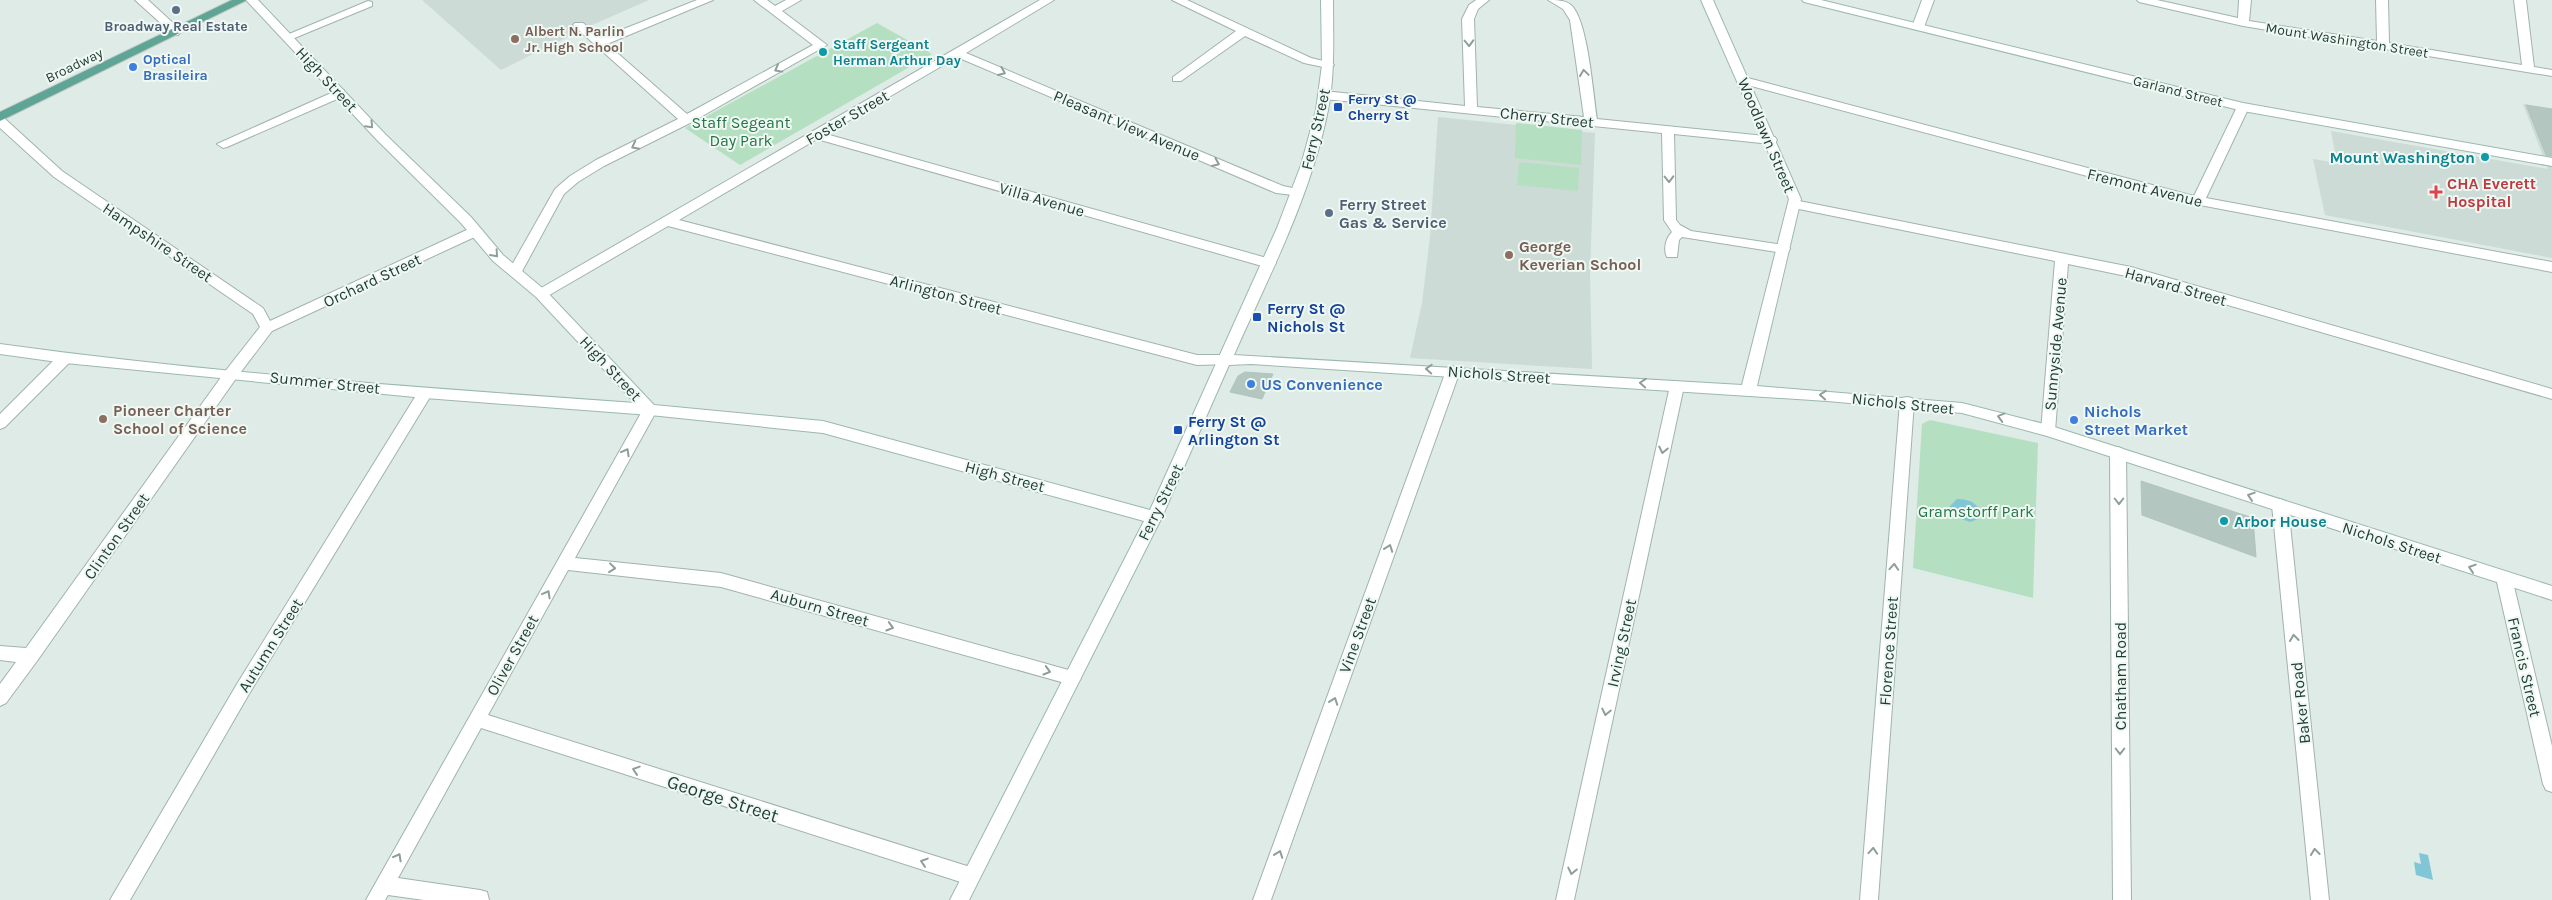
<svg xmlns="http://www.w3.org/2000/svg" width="2552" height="900" font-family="Karla,sans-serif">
<rect width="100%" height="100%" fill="#deebe6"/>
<g fill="#ccdbd5">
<path d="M422,0H649L592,25L501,70Z"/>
<path d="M2523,104L2552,109V258L2325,215L2313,159L2337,163L2331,131L2548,169Z"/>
<path d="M1438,117L1595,133L1590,272L1592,369L1410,358L1422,303L1430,237Z"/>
</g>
<g fill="#b5dfc1">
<path d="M877,23L932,54L740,165L685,128Z"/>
<path d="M1516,123L1582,130L1581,165L1515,158Z"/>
<path d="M1519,162L1579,168L1578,191L1517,185Z"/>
<path d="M1930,420L2038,443L2033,598L1913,568L1922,424Z"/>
</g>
<g fill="#80c6d6">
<path d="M1957,499C1967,499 1977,502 1980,512L1978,519L1970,522L1956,517L1950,506Z"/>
<path d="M2419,853L2428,855L2433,880L2416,875L2414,862L2421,864Z"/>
</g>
<g fill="#b3c6bf" stroke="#b0c5bd">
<path d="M2526,105L2552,109V156L2546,155Z"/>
<path d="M1245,372L1273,374L1262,399L1230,392L1238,376Z"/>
<path d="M2141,481L2253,518L2256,557L2142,515Z"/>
</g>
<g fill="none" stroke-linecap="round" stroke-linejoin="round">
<g stroke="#a1b3ad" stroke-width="2">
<g id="street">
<path d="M135,0H148L173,23L180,33L178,35H170L165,27Z"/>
<path d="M697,0H713L607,44L687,114L813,45L754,0H767L775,6L786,0H801L782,11L827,45L690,123L604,166L578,182L564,194L520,275H510L508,272L555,189L570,176L596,160L678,119L573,25L575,23H583L601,38Z"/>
<path d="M1040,0H1054L966,53L1283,186L1302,190L1304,193L1302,196L1276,193L957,57L826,134L1274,260L1276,263L1274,266L1269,268L817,139L679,220L1197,355H1226L1233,360L1231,364L1197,365L668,226L546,297L541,299L534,294L536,291Z"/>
<path d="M1172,0H1187L1311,58L1332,63L1334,65L1328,68L1304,63L1245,36L1181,81H1173V77L1236,31Z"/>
<path d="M1476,0H1489L1478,9L1474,19L1477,107L1584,117L1570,20L1563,9L1548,0C1556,0 1565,0 1571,5C1588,20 1593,94 1597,119L1775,137L1777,140L1775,143L1771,144L1674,134L1676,220L1680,225L1691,231L1783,245L1788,246L1790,249L1788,252L1783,253L1682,237L1679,240L1677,257H1667C1663,249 1666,238 1672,232L1664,220L1662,133L1324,99L1318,95L1324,91L1465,106L1462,19L1469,5Z"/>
<path d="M1922,0H1934L1924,27L1918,30L1912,27Z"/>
<path d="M2137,0H2157L2238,18L2239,0H2251L2249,21L2377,41L2376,0H2388L2389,43L2522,65L2514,0H2526L2534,67L2552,70V76L2243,26L2139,2Z"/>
<path d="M368,1L372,2V6L292,39L288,40L282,37Z"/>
<path d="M1744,77L2194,196L2237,107L2243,103L2249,107L2206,198L2552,262V272L2184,202L1740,83V79Z"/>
<path d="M340,89L344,90V96L227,147L223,148L217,144Z"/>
<path d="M0,117L4,118L62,171L263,308L270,321L471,228L476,227L483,231L481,234L272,331L237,377L37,661L6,703L0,706V684L16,662L0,660V646L26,648L227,369L260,327L253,314L54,177L0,128Z"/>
<path d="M1794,200L2131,267L2552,389V399L2131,277L2068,264L2055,431L2053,435H2043L2041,431L2055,261L1789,207L1788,204Z"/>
<path d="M65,353L72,358L70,362L5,427L0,429V414L60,354Z"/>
<path d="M1453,366L1460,371L1271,900H1253L1446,371Z"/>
<path d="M1677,381L1684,386L1574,900H1556L1670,386Z"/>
<path d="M425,388L430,389L432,393L430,397L249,694L130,900H110L237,684L420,389Z"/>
<path d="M1907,397L1912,398L1914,402L1878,900H1860L1900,402L1902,398Z"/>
<path d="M650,405L655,406L657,410L575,558L721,573L1072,671L1078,673L1081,678L1078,683L1072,685L721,587L568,570L488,715L970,867L977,870L979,876L977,882L970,885L481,728L398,878L480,890L487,892L489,900H424L388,895L385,900H366L645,406Z"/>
<path d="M2118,447L2123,449L2126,453L2131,900H2113L2110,453L2113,449Z"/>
<path d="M2280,499L2285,501L2288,505L2329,900H2311L2272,505L2275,501Z"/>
<path d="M2504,571L2510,573L2512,578L2552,746V792L2546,790L2543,784L2496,578L2498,573Z"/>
</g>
</g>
<g stroke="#9cb8af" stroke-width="2">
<g id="secondary">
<path d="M246,0H258L385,134L471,217L503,255L546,291L654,405L823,421L1150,510L1277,228L1301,165L1316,110L1322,65L1321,0H1333C1333,37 1335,74 1328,110C1311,196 1269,276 1234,355L1742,385L1789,199L1701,0H1713L1801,199L1757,386L1962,403L2048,425L2552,586V600L2047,436L1962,413L1827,401L1251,364L1229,365L1162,517L969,900H950L1144,521L823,433L650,415L425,398L65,363L0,354V344C210,373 423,388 635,403L536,297L493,261L461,223L377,140Z"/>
<path d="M1802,0H1821L2243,103L2552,158V166L2243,111L1804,2Z"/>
</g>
</g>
<g stroke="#c0c8c6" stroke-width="2">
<path id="primary" d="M232,0H247L0,121V112Z"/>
</g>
<use href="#street" fill="#fff" fill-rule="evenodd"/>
<use href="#secondary" fill="#fff" fill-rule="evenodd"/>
<use href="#primary" fill="#5ea595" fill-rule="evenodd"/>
</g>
<defs><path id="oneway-chevron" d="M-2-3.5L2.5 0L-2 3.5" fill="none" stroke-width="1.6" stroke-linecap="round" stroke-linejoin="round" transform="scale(1.25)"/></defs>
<g stroke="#8e9e9a">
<use href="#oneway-chevron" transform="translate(1469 43) rotate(88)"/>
<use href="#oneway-chevron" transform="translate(778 69) rotate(151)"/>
<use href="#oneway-chevron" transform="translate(1002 72) rotate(23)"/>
<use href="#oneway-chevron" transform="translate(1584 73) rotate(-98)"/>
<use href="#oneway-chevron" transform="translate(370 125) rotate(47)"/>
<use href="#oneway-chevron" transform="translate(635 146) rotate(153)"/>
<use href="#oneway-chevron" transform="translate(1216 163) rotate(23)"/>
<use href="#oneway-chevron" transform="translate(1669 179) rotate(89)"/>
<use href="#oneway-chevron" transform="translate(495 254) rotate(48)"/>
<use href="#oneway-chevron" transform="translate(1429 369) rotate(-177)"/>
<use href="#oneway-chevron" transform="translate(1643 383) rotate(-176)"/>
<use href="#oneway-chevron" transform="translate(1823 395) rotate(-176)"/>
<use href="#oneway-chevron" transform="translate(2001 417) rotate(-165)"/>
<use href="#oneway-chevron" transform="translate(1663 450) rotate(102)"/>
<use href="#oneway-chevron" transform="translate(626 452) rotate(-61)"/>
<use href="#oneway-chevron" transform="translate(2251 496) rotate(-162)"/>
<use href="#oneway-chevron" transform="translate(2119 501) rotate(90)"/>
<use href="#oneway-chevron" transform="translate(1389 548) rotate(-70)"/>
<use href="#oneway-chevron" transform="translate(1894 567) rotate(-86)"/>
<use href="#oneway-chevron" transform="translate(612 568) rotate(6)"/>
<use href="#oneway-chevron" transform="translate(2472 568) rotate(-162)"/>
<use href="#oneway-chevron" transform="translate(547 594) rotate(-61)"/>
<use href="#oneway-chevron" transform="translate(890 627) rotate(16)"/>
<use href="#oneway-chevron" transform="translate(2294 638) rotate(-96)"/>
<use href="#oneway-chevron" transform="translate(1047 671) rotate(16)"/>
<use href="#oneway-chevron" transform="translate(1334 701) rotate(-70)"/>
<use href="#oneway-chevron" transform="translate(1606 712) rotate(102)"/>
<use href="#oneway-chevron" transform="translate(2120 751) rotate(90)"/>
<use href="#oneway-chevron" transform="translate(636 770) rotate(-162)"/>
<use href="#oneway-chevron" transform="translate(1873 851) rotate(-86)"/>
<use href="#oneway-chevron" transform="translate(2315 852) rotate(-96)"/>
<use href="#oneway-chevron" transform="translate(1279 854) rotate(-70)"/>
<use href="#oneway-chevron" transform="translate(398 857) rotate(-61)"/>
<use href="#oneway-chevron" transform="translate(924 862) rotate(-162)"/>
<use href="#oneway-chevron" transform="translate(1572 871) rotate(102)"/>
</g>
<g fill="#5c6f8a" stroke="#eff8f3" stroke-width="2">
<circle cx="176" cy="10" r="5"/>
<circle cx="1329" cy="213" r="5"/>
</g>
<g fill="#8d6e63" stroke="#eff8f3" stroke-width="2">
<circle cx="515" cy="39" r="5"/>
<circle cx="1509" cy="255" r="5"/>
<circle cx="103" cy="419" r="5"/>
</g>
<g fill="#0f9aa8" stroke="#eff8f3" stroke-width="2">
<circle cx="823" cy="52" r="5"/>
<circle cx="2485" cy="157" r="5"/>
<circle cx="2224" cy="521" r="5"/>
</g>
<g fill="#3f7fe0" stroke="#eff8f3" stroke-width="2">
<circle cx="133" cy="67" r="5"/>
<circle cx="1251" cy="384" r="5"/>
<circle cx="2074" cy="420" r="5"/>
</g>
<g fill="#1a4fb4" stroke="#eff8f3" stroke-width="2">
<rect x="1333" y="102" width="10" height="10" rx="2.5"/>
<rect x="1252" y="312" width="10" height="10" rx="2.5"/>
<rect x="1173" y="425" width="10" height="10" rx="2.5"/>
</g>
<path fill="#e0444e" stroke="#eff8f3" stroke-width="2" d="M2433.5 184.5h5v5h5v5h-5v5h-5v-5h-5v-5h5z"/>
<g text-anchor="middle" stroke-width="4" stroke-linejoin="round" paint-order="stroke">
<g font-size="14" font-weight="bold" fill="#4e5e75" stroke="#eff8f3">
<text x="176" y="31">Broadway Real Estate</text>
</g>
<g font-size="14" font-weight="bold" fill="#785e54" stroke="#eff8f3" text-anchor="start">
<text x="525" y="36">Albert N. Parlin<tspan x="525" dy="16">Jr. High School</tspan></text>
</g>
<g font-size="14" fill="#1e3c35" stroke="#eff8f3">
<text transform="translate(2347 40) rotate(9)" y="5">Mount Washington Street</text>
<text transform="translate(74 65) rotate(-26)" y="5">Broadway</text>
<text transform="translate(2178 91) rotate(14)" y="5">Garland Street</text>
</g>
<g font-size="14" font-weight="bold" fill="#0d838f" stroke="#eff8f3" text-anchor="start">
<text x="833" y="49">Staff Sergeant<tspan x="833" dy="16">Herman Arthur Day</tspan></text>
</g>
<g font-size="14" font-weight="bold" fill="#366cbe" stroke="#eff8f3" text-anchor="start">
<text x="143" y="64">Optical<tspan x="143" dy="16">Brasileira</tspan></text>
</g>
<g font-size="14" font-weight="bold" fill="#164399" stroke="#eff8f3" text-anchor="start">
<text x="1348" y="104">Ferry St @<tspan x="1348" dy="16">Cherry St</tspan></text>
</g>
<g font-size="16" fill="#1e3c35" stroke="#eff8f3">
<text transform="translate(327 79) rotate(47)" y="6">High Street</text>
<text transform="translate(847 117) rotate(-30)" y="6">Foster Street</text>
<text transform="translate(1547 117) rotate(6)" y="6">Cherry Street</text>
<text transform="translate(1127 125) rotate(23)" y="6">Pleasant View Avenue</text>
<text transform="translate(1315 129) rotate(-77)" y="6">Ferry Street</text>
<text transform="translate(1767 135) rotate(67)" y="6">Woodlawn Street</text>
<text transform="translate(2145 187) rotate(14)" y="6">Fremont Avenue</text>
<text transform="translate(1042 199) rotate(16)" y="6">Villa Avenue</text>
<text transform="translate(158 242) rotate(34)" y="6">Hampshire Street</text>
<text transform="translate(372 280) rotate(-25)" y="6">Orchard Street</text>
<text transform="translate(2176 286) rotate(16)" y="6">Harvard Street</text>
<text transform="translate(946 294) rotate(15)" y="6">Arlington Street</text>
<text transform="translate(2055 344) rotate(-85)" y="6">Sunnyside Avenue</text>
<text transform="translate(611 368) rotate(47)" y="6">High Street</text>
<text transform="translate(1499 374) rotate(4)" y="6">Nichols Street</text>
<text transform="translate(325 382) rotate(6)" y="6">Summer Street</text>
<text transform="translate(1903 403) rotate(6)" y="6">Nichols Street</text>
<text transform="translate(1005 476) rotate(15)" y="6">High Street</text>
<text transform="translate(1160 502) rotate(-64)" y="6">Ferry Street</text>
<text transform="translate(116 536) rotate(-55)" y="6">Clinton Street</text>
<text transform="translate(2392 542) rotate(18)" y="6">Nichols Street</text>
<text transform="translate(820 607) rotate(16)" y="6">Auburn Street</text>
<text transform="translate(1357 635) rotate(-70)" y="6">Vine Street</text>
<text transform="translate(1621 643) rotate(-78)" y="6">Irving Street</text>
<text transform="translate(270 645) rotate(-58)" y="6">Autumn Street</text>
<text transform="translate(1888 651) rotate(-86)" y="6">Florence Street</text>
<text transform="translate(512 655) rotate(-61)" y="6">Oliver Street</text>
<text transform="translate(2525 667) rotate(77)" y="6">Francis Street</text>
<text transform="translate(2120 676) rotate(-90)" y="6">Chatham Road</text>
<text transform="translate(2300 703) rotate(-96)" y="6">Baker Road</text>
</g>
<g font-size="16" fill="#257647" stroke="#eff8f3">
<text x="741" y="128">Staff Segeant<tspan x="741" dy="18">Day Park</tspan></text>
<text x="1976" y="517">Gramstorff Park</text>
</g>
<g font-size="16" font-weight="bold" fill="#0d838f" stroke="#eff8f3" text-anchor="end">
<text x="2475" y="163">Mount Washington</text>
<text x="2234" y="527" text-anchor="start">Arbor House</text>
</g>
<g font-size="16" font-weight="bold" fill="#be3a42" stroke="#eff8f3" text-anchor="start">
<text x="2447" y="189">CHA Everett<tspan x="2447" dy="18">Hospital</tspan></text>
</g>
<g font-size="16" font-weight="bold" fill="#4e5e75" stroke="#eff8f3" text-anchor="start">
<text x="1339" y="210">Ferry Street<tspan x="1339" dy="18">Gas &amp; Service</tspan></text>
</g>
<g font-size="16" font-weight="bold" fill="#785e54" stroke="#eff8f3" text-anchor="start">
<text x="1519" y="252">George<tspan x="1519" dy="18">Keverian School</tspan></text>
<text x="113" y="416">Pioneer Charter<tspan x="113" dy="18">School of Science</tspan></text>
</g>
<g font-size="16" font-weight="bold" fill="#164399" stroke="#eff8f3" text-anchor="start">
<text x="1267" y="314">Ferry St @<tspan x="1267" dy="18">Nichols St</tspan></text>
<text x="1188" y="427">Ferry St @<tspan x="1188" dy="18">Arlington St</tspan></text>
</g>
<g font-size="16" font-weight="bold" fill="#366cbe" stroke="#eff8f3" text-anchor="start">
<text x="1261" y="390">US Convenience</text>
<text x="2084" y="417">Nichols<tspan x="2084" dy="18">Street Market</tspan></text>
</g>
<g font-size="19" fill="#1e3c35" stroke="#eff8f3">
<text transform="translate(723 798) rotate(18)" y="7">George Street</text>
</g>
</g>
</svg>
